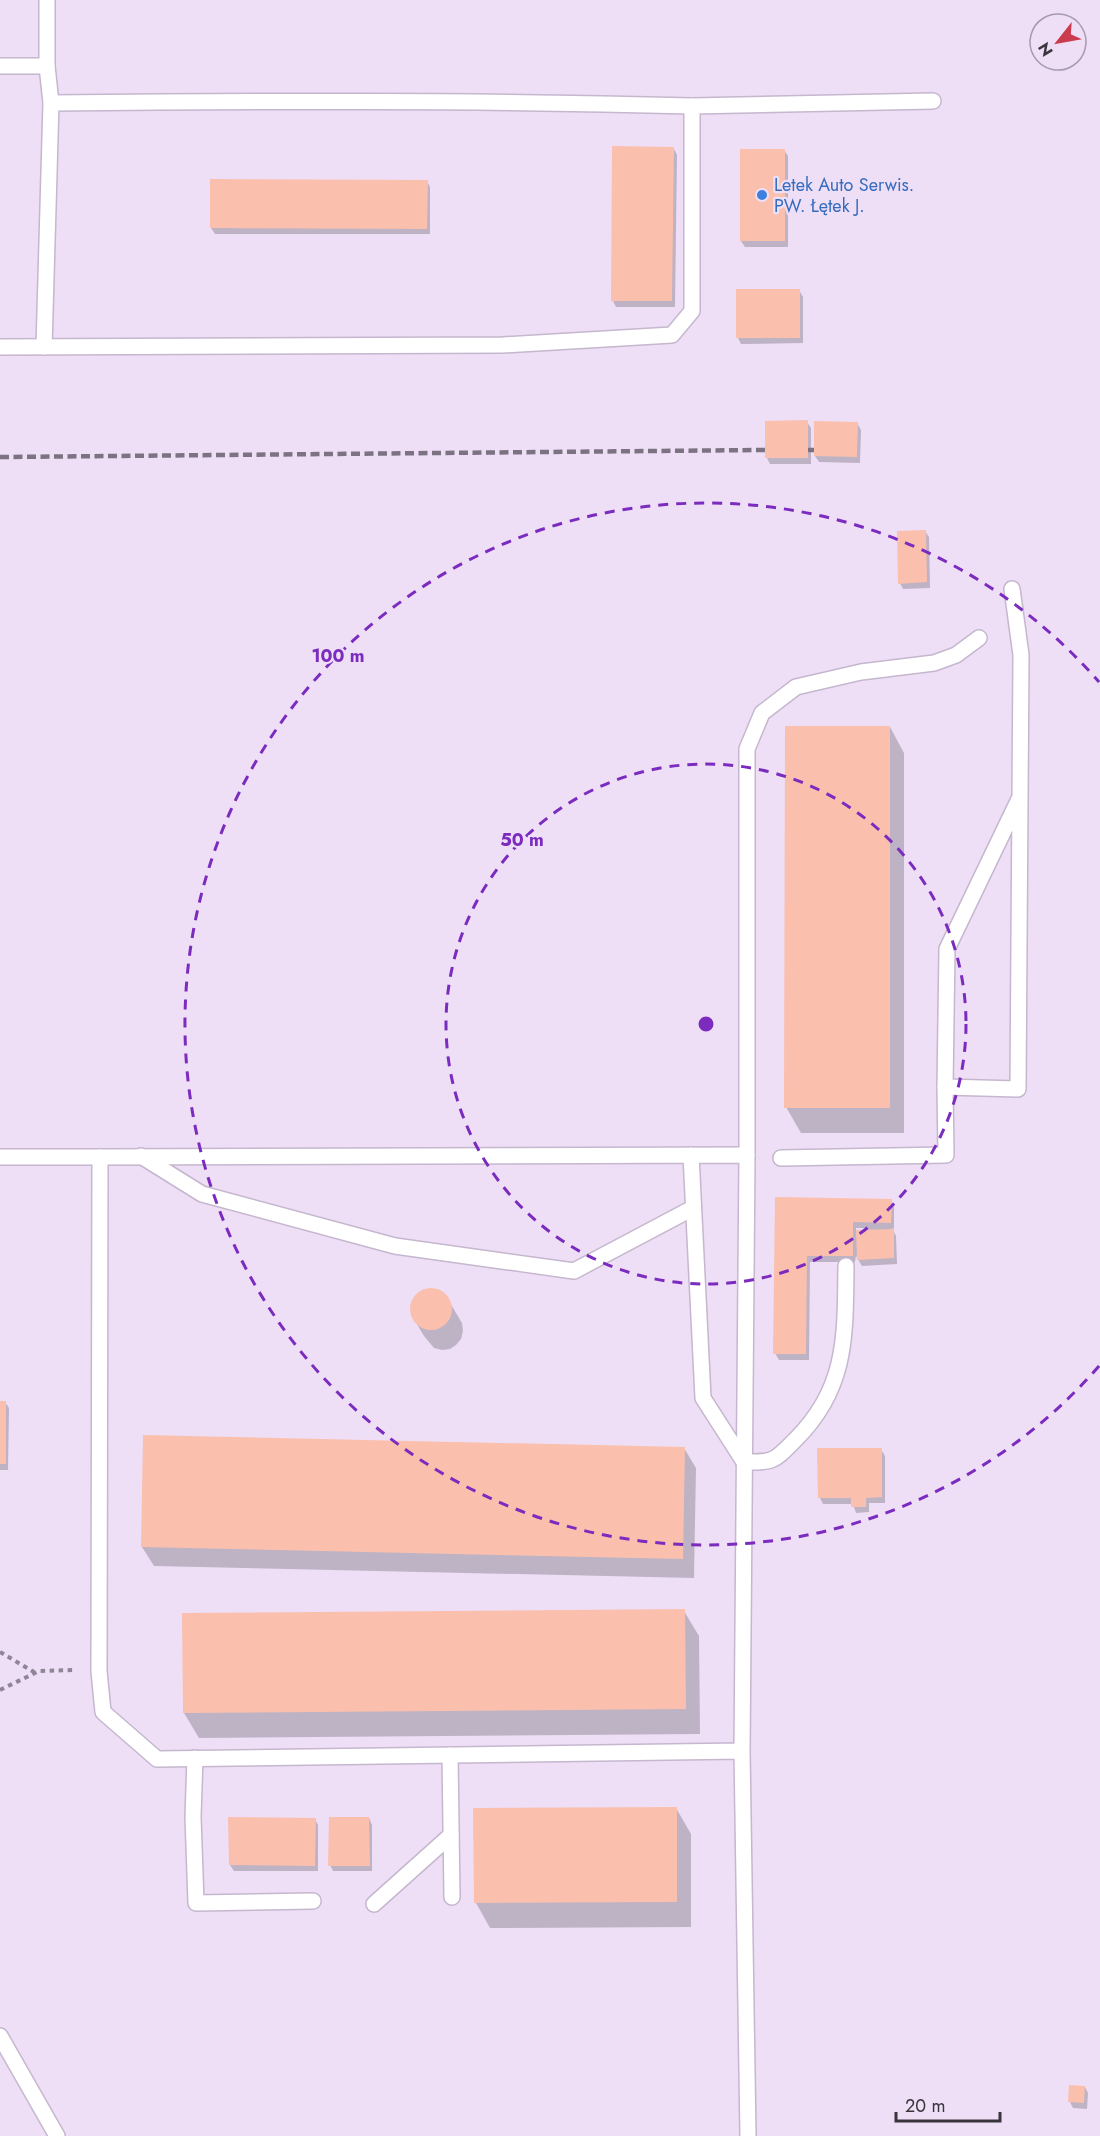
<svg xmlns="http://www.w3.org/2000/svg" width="1100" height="2136" font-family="Jost,sans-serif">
<rect width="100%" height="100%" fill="#eedff7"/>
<g fill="#0003" fill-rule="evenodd">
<path d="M674,149L677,155L675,307H616L613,301Z"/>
<path d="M784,150L788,156V247H745L741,241Z"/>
<path d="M427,181L430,187V234H215L211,228Z"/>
<path d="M799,290L803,297V343L741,344L738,338Z"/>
<path d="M807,422L811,428V464H770L767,458Z"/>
<path d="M816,423H857L861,430L860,463L819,462L815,456Z"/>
<path d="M925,531L929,537L930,588L903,589L900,583Z"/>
<path d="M890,727L904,753V1133H801L786,1107Z"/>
<path d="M777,1199L891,1200L894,1206V1229L892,1228L896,1236L897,1264L862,1266L856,1256L855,1262H810L809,1360H779L775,1353ZM856,1228H868V1231H856Z"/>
<path d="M433,1289L440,1291L450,1303L462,1323L463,1331L461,1339L456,1345L450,1349L442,1350L434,1348L424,1336L412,1316L413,1301L418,1294Z"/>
<path d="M0,1402H5L9,1408L8,1470H0Z"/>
<path d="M684,1448L696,1468L694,1578L154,1566L142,1547Z"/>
<path d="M881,1449L885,1456V1503H869V1512L856,1513L853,1504H823L820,1498Z"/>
<path d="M684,1611L699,1636L700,1734L199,1738L184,1713V1615Z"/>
<path d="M676,1808L691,1834V1927L490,1928L476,1903Z"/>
<path d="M369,1818L372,1825V1871H333L330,1865Z"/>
<path d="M315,1819L318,1825V1871H234L230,1865Z"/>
<path d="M1085,2087L1088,2093L1087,2109L1073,2108L1070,2102Z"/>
</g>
<g fill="#fac0ad">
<path d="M612,146L674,147L672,301H611Z"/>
<rect x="740" y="149" width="45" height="92"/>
<path d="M210,179L428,180L427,229L210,228Z"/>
<rect x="736" y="289" width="64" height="49"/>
<path d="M808,420V458H765V421Z"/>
<path d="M814,421L858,422L857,457L814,456Z"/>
<path d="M926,530L927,582L898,584L897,531Z"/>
<path d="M785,726H890V1108H784Z"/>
<path d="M775,1197L892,1199L891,1223L853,1222V1256H807L806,1354H773Z"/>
<path d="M894,1229V1258L857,1260L856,1230Z"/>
<circle cx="431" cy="1309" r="21"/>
<rect x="0" y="1401" width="6" height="63"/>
<path d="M143,1435L685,1447L683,1559L141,1547Z"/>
<path d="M817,1448H882V1497L866,1498V1507H851V1498H818Z"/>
<path d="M685,1609L686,1709L183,1713L182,1613Z"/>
<path d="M677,1807V1902L474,1903L473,1808Z"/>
<path d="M228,1817L316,1818L315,1866L229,1865Z"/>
<path d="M329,1817H369L370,1866H328Z"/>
<path d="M1069,2085L1085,2086L1084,2103L1068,2102Z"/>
</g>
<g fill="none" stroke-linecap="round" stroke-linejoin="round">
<g stroke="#c5b7ce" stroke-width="18">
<g id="lane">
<path d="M0,66H47V0"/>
<path d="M51,103C264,101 478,100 692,106"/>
<path d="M0,347L503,345L672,335L692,311V106L933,101"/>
<path d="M44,347L51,103L47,66"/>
<path d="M1012,589L1021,655L1018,1089L945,1087L947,949L1020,797"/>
<path d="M691,1155L703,1398L744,1462C775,1463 775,1460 796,1439C848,1387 845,1334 846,1266"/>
<path d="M747,1155V749L762,713L796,687L861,672L934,663L956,655L979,638"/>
<path d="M141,1156L202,1194L395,1246L574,1271L693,1208"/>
<path d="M0,1157H100"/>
<path d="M781,1158L946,1155L945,1087"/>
<path d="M742,1751L157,1759L103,1712L99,1671L100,1157L747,1155L742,1751L748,2136"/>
<path d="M450,1755L452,1897"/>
<path d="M195,1758L193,1817L196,1903L313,1901"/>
<path d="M374,1904L451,1835"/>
<path d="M0,2036L57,2136"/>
</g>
</g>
<g stroke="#8f8595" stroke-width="4" stroke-dasharray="4.5 4.5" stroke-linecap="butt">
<path d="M0,1652L34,1672"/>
<path d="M0,1690L39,1671L76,1670"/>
</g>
<use href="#lane" stroke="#fff" stroke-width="15"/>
<g stroke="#7c7382" stroke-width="4.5" stroke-dasharray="9 4.5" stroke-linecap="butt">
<path d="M808,450H814"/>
<path d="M0,457L765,450"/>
</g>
</g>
<g fill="none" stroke="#7b2cbf" stroke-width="3" stroke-dasharray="10 8">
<circle cx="706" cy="1024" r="260"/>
<path d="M1099 1366A521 521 0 1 1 1099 682"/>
</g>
<circle fill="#3f7fe0" stroke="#eedff7" stroke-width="2" cx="762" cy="195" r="6"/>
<g text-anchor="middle" stroke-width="4.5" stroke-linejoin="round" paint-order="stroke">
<g font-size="18" fill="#366cbe" stroke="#eedff7" text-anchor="start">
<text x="774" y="191">Letek Auto Serwis.<tspan x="774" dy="21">PW. Łętek J.</tspan></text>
</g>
</g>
<circle cx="706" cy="1024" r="9" fill="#7b2cbf" stroke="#eedff7" stroke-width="3"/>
<g font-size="18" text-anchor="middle" font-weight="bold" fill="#7b2cbf" stroke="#eedff7" stroke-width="4.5" stroke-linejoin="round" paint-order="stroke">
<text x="338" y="662">100 m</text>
<text x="522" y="846">50 m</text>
</g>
<g transform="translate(1058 42) rotate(239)"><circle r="28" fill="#eedff7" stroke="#a69bad" stroke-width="1.5"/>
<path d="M0-4.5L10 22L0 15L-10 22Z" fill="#cb3b4f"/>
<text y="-9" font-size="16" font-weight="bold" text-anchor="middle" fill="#3a343d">N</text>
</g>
<path d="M896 2112v9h104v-9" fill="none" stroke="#3a343d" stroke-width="3"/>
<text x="905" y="2112" font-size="18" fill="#3a343d" stroke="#eedff7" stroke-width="4.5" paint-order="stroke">20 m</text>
</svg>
